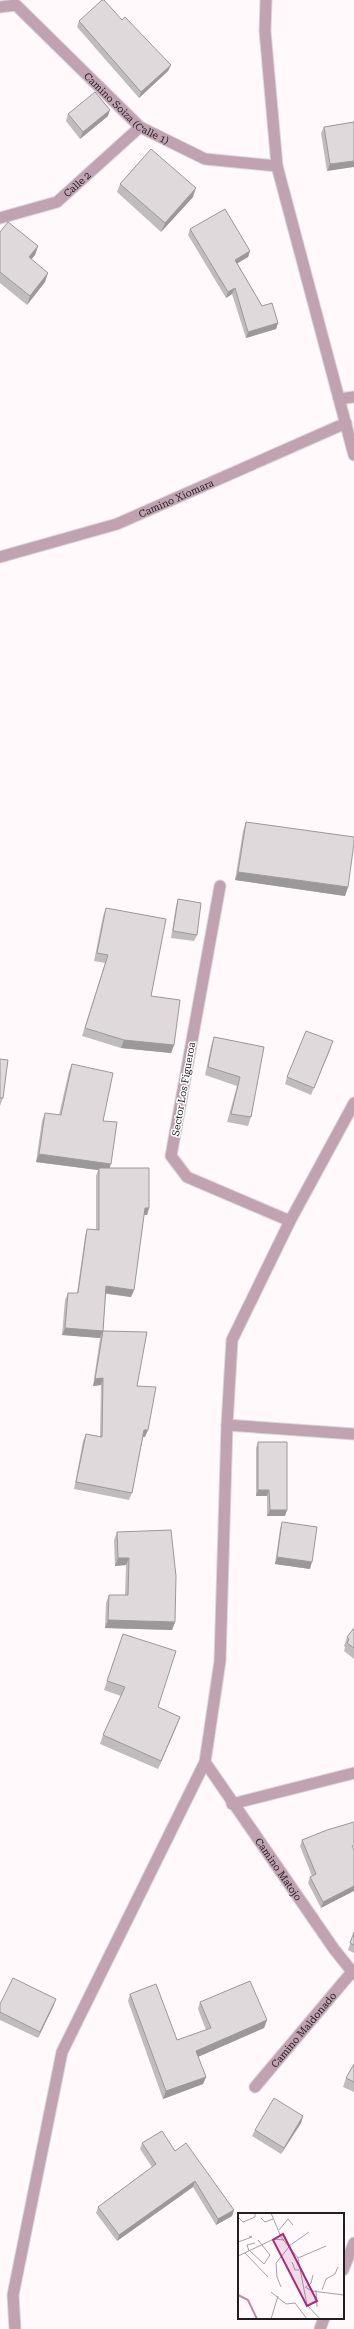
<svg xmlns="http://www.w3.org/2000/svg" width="354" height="2329" font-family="'Roboto Serif',serif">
<rect width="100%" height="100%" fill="#fff9fc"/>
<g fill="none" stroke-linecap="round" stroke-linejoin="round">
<g stroke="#dbd6d9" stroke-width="13">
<g id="minor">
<path id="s1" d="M0,7L16,5L140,127L205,159L277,166"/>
<path id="s2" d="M0,218L57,202L140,127"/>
<path d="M339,399L354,397"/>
<path id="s3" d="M0,557L117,524L346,423"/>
<path d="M220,886L171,1156L187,1177L290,1221"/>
<path d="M227,1425L354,1434"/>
<path id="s4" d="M205,1762L334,1949L354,1974"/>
<path d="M232,1804L354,1773"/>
<path id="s5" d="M255,2087L351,1973"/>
<path d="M343,2270L354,2243"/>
<path d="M320,2329L324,2318"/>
</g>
</g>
<g stroke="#dbd6d9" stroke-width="13">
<g id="tertiary">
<path d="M266,0L265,31L277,166L354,455"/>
<path d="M15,2329L13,2295L62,2052L205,1762L220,1661L227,1425L232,1340L290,1221L354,1103"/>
</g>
</g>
<use href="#minor" stroke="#c0a2b1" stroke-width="11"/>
<use href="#tertiary" stroke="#c0a2b1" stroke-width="11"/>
</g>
<g fill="#c0bbbd">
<path d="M122,20L171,65L168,71L139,98L77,27L79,21Z"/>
<path d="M68,114L108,116L80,139L66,121Z"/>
<path d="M354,122L327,171L321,133L324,127Z"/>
<path d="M120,184L193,197L161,232L117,192Z"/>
<path d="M190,229L250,251L248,257L237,263L262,306L278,323L276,329L246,338L232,294L226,298L188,235Z"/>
<path d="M0,232L38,246L35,255L31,259L45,282L27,305L0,283Z"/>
<path d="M246,822L348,887L345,896L235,880L243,831Z"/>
<path d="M178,899L197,935L194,941L171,938L176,906Z"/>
<path d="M106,908L151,996L174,1045L171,1053L121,1048L82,1036L105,963L94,961L103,916Z"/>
<path d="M214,1037L264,1047L251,1117L248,1126L227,1122L237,1086L205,1075L211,1046Z"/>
<path d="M331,1048L311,1095L285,1084L287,1077Z"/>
<path d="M0,1059L3,1098L0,1106Z"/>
<path d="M72,1064L103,1121L110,1168L149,1208L147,1215H144L134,1290L131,1297L106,1294L103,1331L137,1386L145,1437H143L132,1493L129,1500L74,1489L83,1441L86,1434L100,1437L101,1385L93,1386L100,1338L62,1335L65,1300L68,1293H77L85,1236L87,1229L96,1230V1176L98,1170L36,1162L42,1121L45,1113L59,1115L69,1071Z"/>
<path d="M258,1442L285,1516H267V1496H256V1448Z"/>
<path d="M282,1522L310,1569L275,1564L280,1529Z"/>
<path d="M117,1532L175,1622L172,1630L105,1628L106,1603L109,1595H125L126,1565L115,1566L114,1540Z"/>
<path d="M354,1628V1659L344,1651L345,1647L344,1646L347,1637Z"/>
<path d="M120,1642L158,1707L180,1717L177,1725L158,1769L100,1744L103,1735L121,1696L104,1690Z"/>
<path d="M354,1822L321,1908L308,1883L310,1877L312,1876L300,1846L302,1840Z"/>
<path d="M354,1932V1953L348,1950Z"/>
<path d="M130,1994L177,2040L206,2030L198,2009L200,2002L267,2020L264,2028L198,2057L206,2077L203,2084L163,2099L128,2001Z"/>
<path d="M0,2004L54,2005L38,2038L0,2020Z"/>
<path d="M354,2064V2092L343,2087L346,2078Z"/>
<path d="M303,2116L301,2123L281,2154L252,2136L255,2130Z"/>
<path d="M142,2143L175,2151L234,2210L232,2216L216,2225L193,2187L117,2241L96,2213L98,2207L152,2167L140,2149Z"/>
</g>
<g fill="#9c989a">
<path d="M171,65L168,71L139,98L141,92Z"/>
<path d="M110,110L108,116L80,139L83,132Z"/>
<path d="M354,161V167L327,171L330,164Z"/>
<path d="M196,188L193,197L161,232L165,223Z"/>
<path d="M38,246L35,255L26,266L29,257Z"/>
<path d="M250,251L248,257L233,266L235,260Z"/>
<path d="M48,273L45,282L27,305L30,296Z"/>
<path d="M235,288L232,294L226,298L228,292Z"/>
<path d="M278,323L276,329L246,338L248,332Z"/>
<path d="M238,872L348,887L345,896L235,880Z"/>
<path d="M124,1040L174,1045L171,1053L121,1048Z"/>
<path d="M39,1154L111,1164L108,1172L99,1168L98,1170L36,1162Z"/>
<path d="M145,1208H149L147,1215H142Z"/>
<path d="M106,1286L134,1290L131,1297L104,1293Z"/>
<path d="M65,1328L103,1331L100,1338L62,1335Z"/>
<path d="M103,1378L101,1385L93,1386L95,1379Z"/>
<path d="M144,1430H148L145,1437H141Z"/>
<path d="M258,1490H269L267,1496H256Z"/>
<path d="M270,1510H287L285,1516H267Z"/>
<path d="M277,1557L312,1562L310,1569L275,1564Z"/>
<path d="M118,1558H129L126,1565L115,1566Z"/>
<path d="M108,1620L175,1622L172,1630L105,1628Z"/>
<path d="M180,1717L177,1725L158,1769L161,1761Z"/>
<path d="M354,1886V1891L321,1908L323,1902Z"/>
<path d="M56,1999L54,2005L38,2038L40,2032Z"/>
<path d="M267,2020L264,2028L193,2059L196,2051Z"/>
<path d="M206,2077L203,2084L163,2099L166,2091Z"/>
<path d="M303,2116L301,2123L281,2154L284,2148Z"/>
<path d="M195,2181L193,2187L117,2241L119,2235Z"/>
<path d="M234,2210L232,2216L216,2225L218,2219Z"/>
</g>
<g fill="#dfd9dc" stroke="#9c989a">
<path d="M102,0H104L122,20L125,17L171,65L141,92L79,21Z"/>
<path d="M95,92L110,110L83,132L68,114Z"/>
<path d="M354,122V161L330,164L324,127Z"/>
<path d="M151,149L196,188L165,223L120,184Z"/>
<path d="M225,209L250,251L235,260L262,306L272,303L278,323L248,332L235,288L228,292L190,229Z"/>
<path d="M8,222L38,246L29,257L48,273L30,296L0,272V232Z"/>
<path d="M246,822L354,837V843L348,887L238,872Z"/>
<path d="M178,899L201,903L197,935L173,931Z"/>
<path d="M106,908L166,919L151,996L180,1000L174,1045L124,1040L85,1028L108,955L97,953Z"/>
<path d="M306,1031L333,1041L314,1088L287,1077Z"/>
<path d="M214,1037L264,1047L251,1117L231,1114L240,1077L208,1067Z"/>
<path d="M0,1059L8,1060L3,1098H0Z"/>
<path d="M72,1064L113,1073L103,1121L117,1122L111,1164L39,1154L45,1113L61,1115Z"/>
<path d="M99,1168H149V1208H145L134,1290L106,1286L103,1331L65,1328L68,1293H78L87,1229L99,1230Z"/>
<path d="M103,1331L147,1332L137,1386L156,1387L148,1430H144L132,1493L76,1482L86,1434L102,1437L103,1378L95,1379Z"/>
<path d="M258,1442H287V1510H270L269,1490H258Z"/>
<path d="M282,1522L317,1527L312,1562L277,1557Z"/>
<path d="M171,1530L176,1576L175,1622L108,1620L109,1595H128L129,1558H118L117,1532Z"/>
<path d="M354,1628V1648L347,1643L349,1639L347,1637Z"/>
<path d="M123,1634L176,1651L158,1707L180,1717L161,1761L103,1735L125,1687L107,1681Z"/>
<path d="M354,1822V1846H352L354,1850V1886L323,1902L310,1877L316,1874L302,1840L327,1830Z"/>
<path d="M354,1932V1945L350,1943Z"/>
<path d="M13,1978L56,1999L40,2032L0,2012V2004Z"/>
<path d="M250,1981L267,2020L196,2051L206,2077L166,2091L130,1994L156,1984L177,2040L211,2028L200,2002Z"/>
<path d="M354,2064V2082L346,2078Z"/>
<path d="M274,2098L303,2116L284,2148L255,2130Z"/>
<path d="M162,2131L175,2151L186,2143L234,2210L218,2219L195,2181L119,2235L98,2207L156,2164L142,2143Z"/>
</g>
<g text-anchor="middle" stroke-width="3" stroke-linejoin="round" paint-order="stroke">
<g font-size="10" fill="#201e1f" stroke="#fff">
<text dy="4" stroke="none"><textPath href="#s1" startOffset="168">Camino Soiza (Calle 1)</textPath></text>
<text dy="4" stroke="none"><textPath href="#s2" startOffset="86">Calle 2</textPath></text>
<text dy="4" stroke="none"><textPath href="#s3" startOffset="186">Camino Xiomara</textPath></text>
<text transform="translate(183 1089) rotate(-80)" y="4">Sector Los Figueroa</text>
<text dy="4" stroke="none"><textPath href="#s4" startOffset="130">Camino Matojo</textPath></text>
<text dy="4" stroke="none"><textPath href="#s5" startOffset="75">Camino Maldonado</textPath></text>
</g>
</g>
<g transform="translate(238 2213)">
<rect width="106" height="106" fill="#fff9fc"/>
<path fill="none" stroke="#c888a9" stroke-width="2" d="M0,82L10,87L19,106"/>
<path fill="none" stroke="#a6a1a4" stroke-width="1" d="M33,0L43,24L60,45L69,92L82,106M0,4L5,9L17,4V0M23,5L27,9L35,6M41,17L50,6L55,12M0,29L14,24L11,23M51,33L71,19M11,38L9,32L17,30M12,38L26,51L32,42L20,27M7,40L30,64M0,43L36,26L46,27M60,45L88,33M54,49L57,57H61M43,74L39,64L38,50L51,34M67,74L74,78L106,82M68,74L73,70L75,62M78,77L79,94M84,77L88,66L97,61L100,54M33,79L48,91L57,90L69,106M33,106L40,83"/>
<path fill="#a92a79" fill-opacity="0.15" stroke="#a92a79" stroke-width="2" d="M45,21L79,88L69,93L35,27Z"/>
<rect width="106" height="106" fill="none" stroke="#201e1f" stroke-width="2"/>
</g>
</svg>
